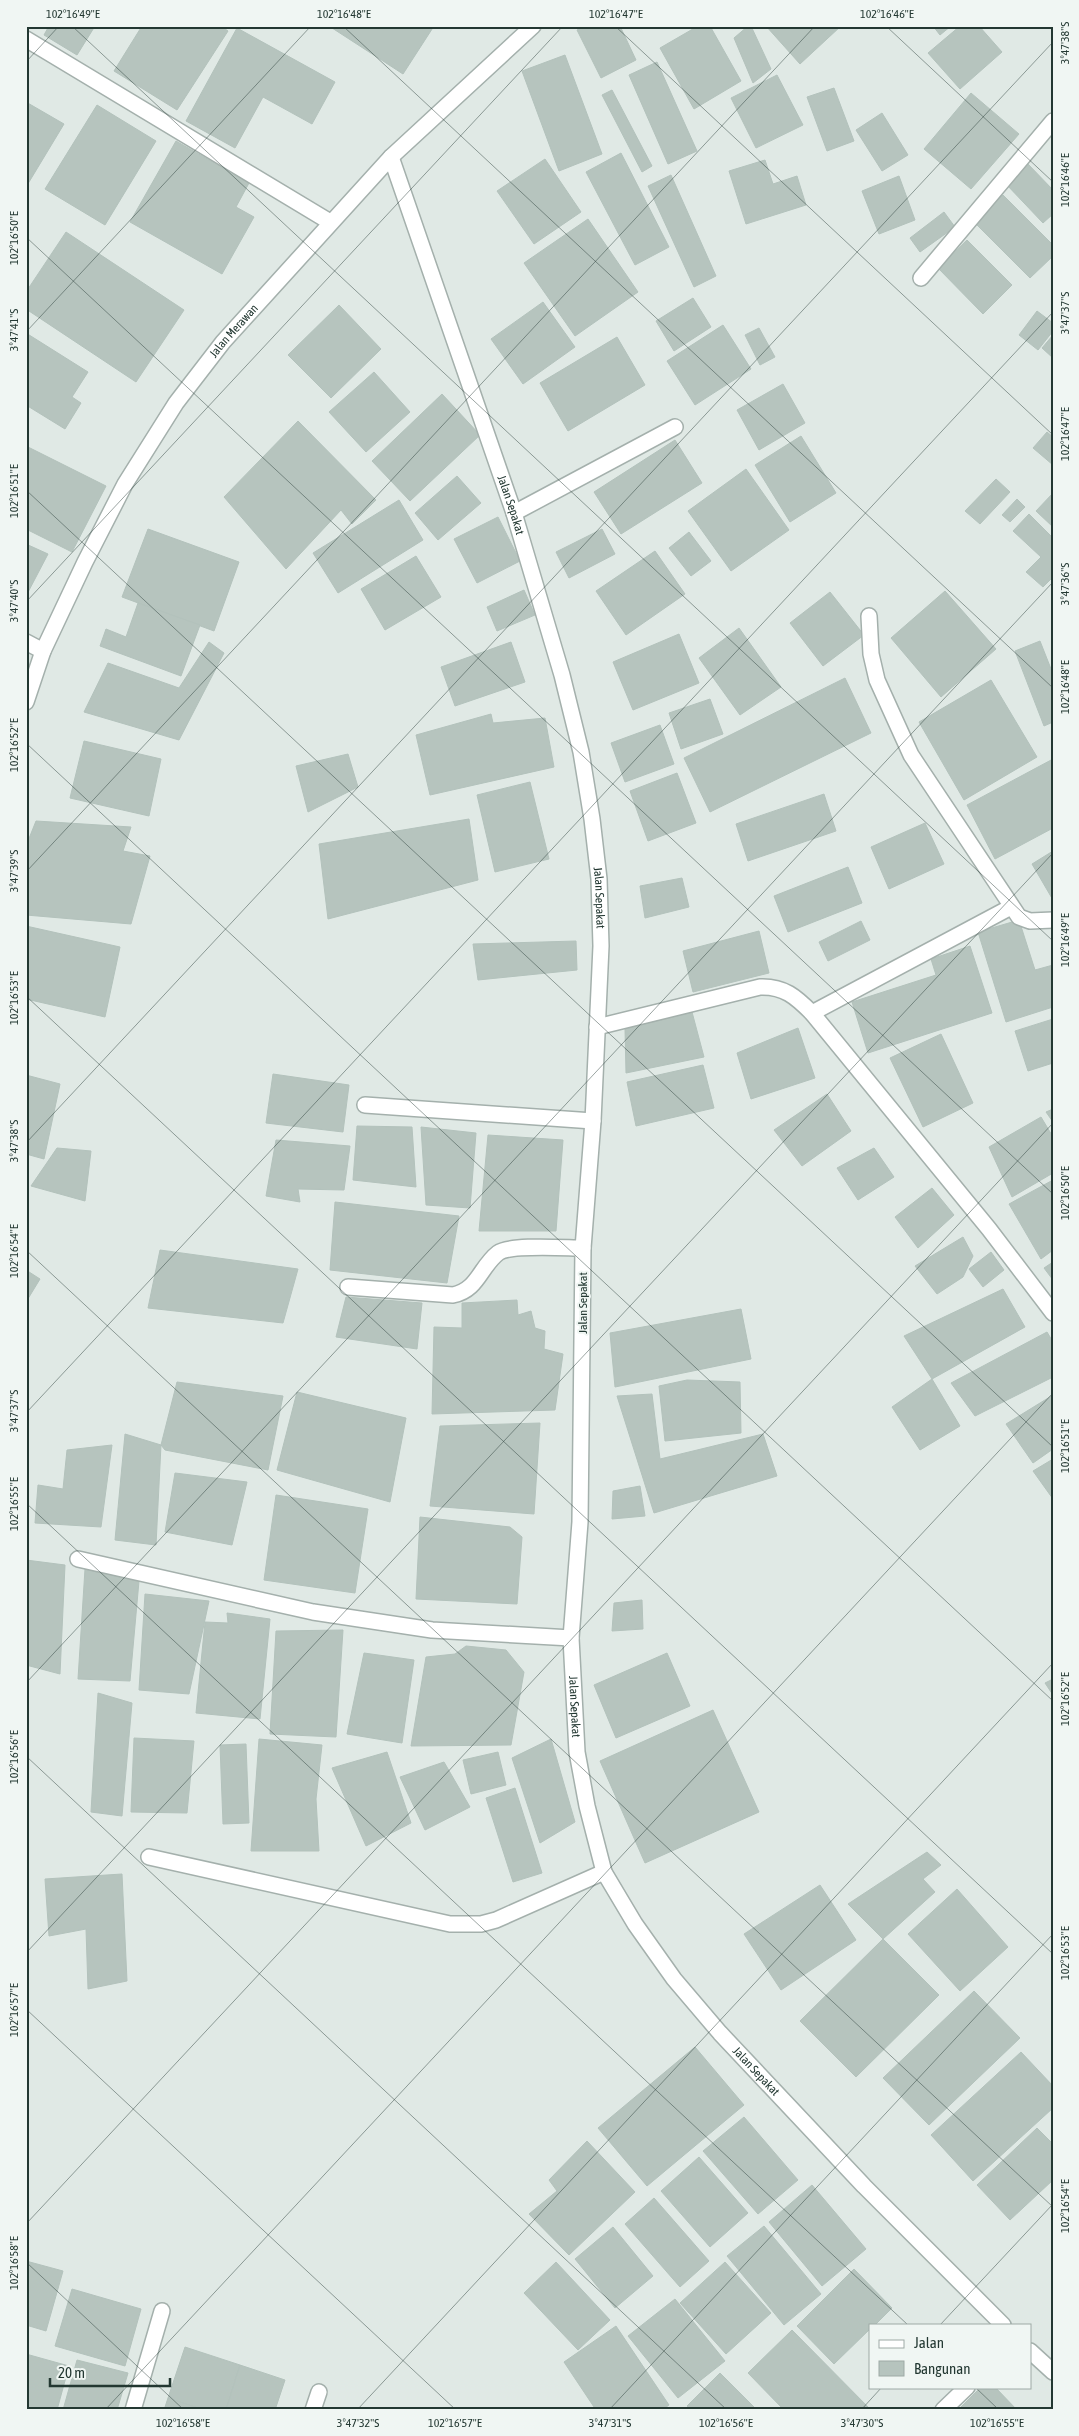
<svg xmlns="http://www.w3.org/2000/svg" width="1079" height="2436" font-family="'Asap Condensed',sans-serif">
<rect width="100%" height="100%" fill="#e0e9e5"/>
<g fill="#b6c4be" stroke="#b3c2bc">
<path d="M49,26H95L77,55L44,35Z"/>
<path d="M142,26H221L228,31L177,110L114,71Z"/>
<path d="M329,26H434L403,74Z"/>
<path d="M584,26H620L636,60L601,78L577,30Z"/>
<path d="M698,26H710L741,81L694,109L660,48Z"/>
<path d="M748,26H751L771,69L753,83L734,38Z"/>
<path d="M766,26H841L800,64Z"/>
<path d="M933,26H951L940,35Z"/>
<path d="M960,26H979L1002,52L960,89L928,53Z"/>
<path d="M237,28L335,82L312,124L263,97L235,148L186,121Z"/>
<path d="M565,55L602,154L559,171L522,71Z"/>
<path d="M657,62L697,151L668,164L629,75Z"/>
<path d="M777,75L803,125L756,148L731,98Z"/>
<path d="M834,88L854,141L827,151L807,97Z"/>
<path d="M612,90L652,166L642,172L602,95Z"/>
<path d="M971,93L1019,134L971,189L924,149Z"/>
<path d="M26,102L64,124L26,187Z"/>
<path d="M97,105L156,141L105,225L45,189Z"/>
<path d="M882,113L908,155L882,171L856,130Z"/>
<path d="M176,141L249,183L236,207L254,217L222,274L130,222Z"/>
<path d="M621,153L669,247L635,265L586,172Z"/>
<path d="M545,159L581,212L534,244L497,191Z"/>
<path d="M765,160L773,184L797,176L806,205L746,224L729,171Z"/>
<path d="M1027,163L1053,190V214L1043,223L1006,184Z"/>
<path d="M671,175L716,276L694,287L648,186Z"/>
<path d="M899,176L915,220L879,234L862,191Z"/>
<path d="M1003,195L1053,245V256L1030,278L975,223Z"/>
<path d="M944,212L955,227L920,252L910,238Z"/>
<path d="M588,219L638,292L575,336L524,263Z"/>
<path d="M66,232L184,310L136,382L26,309V292Z"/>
<path d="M967,240L1012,285L983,314L938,268Z"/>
<path d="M693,298L711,327L674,351L656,321Z"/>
<path d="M543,302L575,347L523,384L491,339Z"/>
<path d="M339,305L381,349L331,398L288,355Z"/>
<path d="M1037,311L1053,323V331L1038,350L1019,335Z"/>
<path d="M723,325L751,369L695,405L667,361Z"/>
<path d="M759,328L775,357L760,365L745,335Z"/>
<path d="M26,333L88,372L72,397L81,403L65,429L26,405Z"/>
<path d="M1053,335V358L1042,348Z"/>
<path d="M617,337L645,385L568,431L540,383Z"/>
<path d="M374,372L410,412L366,452L329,412Z"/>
<path d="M783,384L805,423L759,450L737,410Z"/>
<path d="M442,394L480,435L410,501L372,461Z"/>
<path d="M298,421L376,500L352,524L341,510L286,569L224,497Z"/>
<path d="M1047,432L1053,437V465L1033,448Z"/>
<path d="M801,436L836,493L790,522L755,465Z"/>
<path d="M675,440L702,483L621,534L594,492Z"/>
<path d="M26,446L106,486L72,552L26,529Z"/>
<path d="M746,469L789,530L731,571L688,511Z"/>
<path d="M457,476L481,503L438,540L415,513Z"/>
<path d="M996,479L1010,492L980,524L965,511Z"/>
<path d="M1053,493V527L1036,511Z"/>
<path d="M1017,499L1025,507L1010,522L1002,515Z"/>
<path d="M399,500L423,540L338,593L313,553Z"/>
<path d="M1029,514L1053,538V577L1043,587L1026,572L1041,557L1013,531Z"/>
<path d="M498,517L520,561L477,583L454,539Z"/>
<path d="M148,529L239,562L214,631L122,597Z"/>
<path d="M602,529L615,554L569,578L556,552Z"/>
<path d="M689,532L711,561L691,576L669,548Z"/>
<path d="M26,544L48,554L26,596Z"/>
<path d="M655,551L685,594L626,635L596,591Z"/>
<path d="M416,556L441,597L385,630L361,589Z"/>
<path d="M524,590L535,615L497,631L487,607Z"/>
<path d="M945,591L996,649L941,697L891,638Z"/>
<path d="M830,592L864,635L823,666L790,623Z"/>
<path d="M138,603L200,625L181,676L100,646L106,629L126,637Z"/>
<path d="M739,628L781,687L740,715L699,658Z"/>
<path d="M679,634L699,683L633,710L613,662Z"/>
<path d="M1040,641L1053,674V722L1044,726L1015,651Z"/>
<path d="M209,642L224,653L179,740L84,712L108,663L179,688Z"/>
<path d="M511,642L525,682L455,706L441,667Z"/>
<path d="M845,678L871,733L710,812L684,758Z"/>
<path d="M991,680L1037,757L964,800L919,722Z"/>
<path d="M710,699L723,734L681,749L669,713Z"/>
<path d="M491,714L493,723L545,718L554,767L430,795L416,735Z"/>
<path d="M660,725L674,764L625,782L611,743Z"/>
<path d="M84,741L161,759L149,816L70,798Z"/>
<path d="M348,754L358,787L308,812L296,766Z"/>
<path d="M1053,759V828L995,859L967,805Z"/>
<path d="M677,773L696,823L648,841L630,791Z"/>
<path d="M530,782L549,859L495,872L477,795Z"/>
<path d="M824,794L836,831L748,861L736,824Z"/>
<path d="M469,819L478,880L328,919L319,844Z"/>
<path d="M36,821L131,827L123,851L150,856L131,924L26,915V846Z"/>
<path d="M925,823L944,864L889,889L871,847Z"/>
<path d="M1053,851V900L1032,864Z"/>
<path d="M848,867L862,903L788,932L774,896Z"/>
<path d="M682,878L689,907L645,918L640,886Z"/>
<path d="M1019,920L1035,970L1053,965V1007L1006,1022L978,932Z"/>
<path d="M861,921L870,940L828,961L819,942Z"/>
<path d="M26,926L120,947L105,1017L26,999Z"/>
<path d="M759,931L769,973L693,992L683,951Z"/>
<path d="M576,941L577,970L478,980L473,944Z"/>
<path d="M970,946L992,1013L868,1053L852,1002L936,975L931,959Z"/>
<path d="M692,1012L704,1057L626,1073L625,1029Z"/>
<path d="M1053,1019V1063L1028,1071L1015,1031Z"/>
<path d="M798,1028L815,1078L751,1099L737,1053Z"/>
<path d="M941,1034L973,1103L923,1127L890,1058Z"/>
<path d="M703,1065L714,1108L636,1126L627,1082Z"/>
<path d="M273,1074L349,1085L343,1132L266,1123Z"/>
<path d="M26,1075L60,1084L44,1159L26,1154Z"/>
<path d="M827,1094L851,1131L802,1166L774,1130Z"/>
<path d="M1053,1109V1122L1046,1112Z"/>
<path d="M1041,1117L1053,1137V1173L1012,1197L989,1147Z"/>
<path d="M357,1126L412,1127L416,1187L353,1180Z"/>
<path d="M421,1127L476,1133L470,1208L426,1205Z"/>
<path d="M488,1135L563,1140L556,1231H479Z"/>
<path d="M276,1140L350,1146L344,1190L298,1189L300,1202L266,1196Z"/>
<path d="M57,1148L91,1151L85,1201L31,1186Z"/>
<path d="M874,1148L894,1177L858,1200L837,1168Z"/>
<path d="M1053,1180V1250L1041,1259L1009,1204Z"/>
<path d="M932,1188L954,1215L918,1248L895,1217Z"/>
<path d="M335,1202L459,1216L447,1283L330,1270Z"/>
<path d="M963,1237L973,1256L963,1277L937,1294L915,1266Z"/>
<path d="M160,1250L298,1269L283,1323L148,1308Z"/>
<path d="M991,1252L1004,1270L983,1287L969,1269Z"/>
<path d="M1053,1262V1280L1044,1268Z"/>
<path d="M26,1270L40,1279L26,1302Z"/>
<path d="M1003,1289L1025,1327L932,1379L904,1336Z"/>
<path d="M346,1297L422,1303L417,1349L336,1337Z"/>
<path d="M517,1300L518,1315L531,1311L535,1328L545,1331L544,1349L563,1354L555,1410L432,1414L434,1327L462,1328V1303Z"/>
<path d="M741,1309L751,1359L615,1387L610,1333Z"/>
<path d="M1047,1332L1053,1342V1377L975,1416L951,1383Z"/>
<path d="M932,1379L960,1426L920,1450L892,1407Z"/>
<path d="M687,1380L740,1382L741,1433L665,1441L659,1386Z"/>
<path d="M177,1382L283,1396L268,1470L165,1450L161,1445Z"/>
<path d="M297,1392L406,1418L390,1502L277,1470Z"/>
<path d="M652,1394L660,1459L763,1434L777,1476L654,1513L617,1396Z"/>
<path d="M1053,1395V1449L1033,1463L1006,1424Z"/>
<path d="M540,1423L534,1514L430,1506L440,1426Z"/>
<path d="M125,1434L161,1445L156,1545L115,1540Z"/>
<path d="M112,1445L101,1527L35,1523L38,1485L63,1489L67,1450Z"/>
<path d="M1053,1459V1499L1033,1471Z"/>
<path d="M175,1473L247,1482L232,1545L165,1532Z"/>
<path d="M640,1486L645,1516L612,1519L613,1491Z"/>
<path d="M276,1495L368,1509L355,1593L264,1580Z"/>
<path d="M420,1517L510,1527L522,1537L517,1604L416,1599Z"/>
<path d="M26,1560L65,1565L60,1674L26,1665Z"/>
<path d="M85,1569L139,1581L130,1681L78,1679Z"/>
<path d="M145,1594L209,1601L189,1694L139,1690Z"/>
<path d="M642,1600L643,1629L612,1631L614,1603Z"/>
<path d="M227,1613L270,1619L260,1719L196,1713L205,1622L228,1623Z"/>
<path d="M343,1630L336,1737L270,1734L276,1631Z"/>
<path d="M466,1646L506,1650L524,1672L511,1745L411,1746L426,1657L455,1654Z"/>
<path d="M364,1653L414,1660L402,1743L347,1734Z"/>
<path d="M667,1653L690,1706L616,1738L594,1685Z"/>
<path d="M1053,1679V1695L1045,1683Z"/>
<path d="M98,1693L132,1703L122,1816L91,1812Z"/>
<path d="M713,1710L759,1812L645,1863L600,1761Z"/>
<path d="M134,1738L194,1741L187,1813L131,1812Z"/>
<path d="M259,1739L322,1745L316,1799L319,1851H251Z"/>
<path d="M551,1739L575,1822L540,1843L512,1758Z"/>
<path d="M246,1744L249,1823L223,1824L220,1745Z"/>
<path d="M387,1752L411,1823L366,1846L332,1768Z"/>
<path d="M498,1752L506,1785L471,1794L463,1760Z"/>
<path d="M444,1762L470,1807L425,1830L400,1777Z"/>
<path d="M515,1788L542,1873L513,1882L486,1798Z"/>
<path d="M927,1852L941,1865L923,1879L935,1892L883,1939L848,1904Z"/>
<path d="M122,1874L127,1981L88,1989L86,1929L49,1936L45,1879Z"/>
<path d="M820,1885L856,1940L781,1990L744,1934Z"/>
<path d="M957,1889L1008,1947L960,1991L908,1934Z"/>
<path d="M883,1939L939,1995L856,2077L800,2021Z"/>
<path d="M974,1991L1020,2038L929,2125L883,2078Z"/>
<path d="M695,2047L744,2105L647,2186L598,2128Z"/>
<path d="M1021,2052L1053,2086V2108L973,2181L931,2135Z"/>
<path d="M744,2117L798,2180L758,2214L703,2151Z"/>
<path d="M1037,2128L1053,2144V2180L1010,2220L977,2185Z"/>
<path d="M587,2141L635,2192L569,2255L529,2214L557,2191L549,2180Z"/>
<path d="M699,2157L748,2213L710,2247L661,2191Z"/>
<path d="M812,2185L866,2249L822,2286L769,2222Z"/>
<path d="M654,2198L709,2261L680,2287L625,2224Z"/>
<path d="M764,2226L821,2294L784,2325L727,2256Z"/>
<path d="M613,2227L653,2276L615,2308L575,2259Z"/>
<path d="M26,2261L63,2271L46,2331L26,2325Z"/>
<path d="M556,2262L610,2320L578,2350L524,2293Z"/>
<path d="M725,2262L771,2313L726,2354L680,2303Z"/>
<path d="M854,2269L892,2308L875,2325H870V2329L834,2364L797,2326Z"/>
<path d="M72,2289L141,2309L125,2366L55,2346Z"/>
<path d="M675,2299L725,2361L678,2398L628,2336Z"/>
<path d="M616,2326L669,2405L662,2410H596L564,2362Z"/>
<path d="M792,2330L871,2410H784L748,2373Z"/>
<path d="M185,2347L240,2365L226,2410H204L168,2398Z"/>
<path d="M26,2354L69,2366L57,2410H26Z"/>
<path d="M77,2360L128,2373L117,2410H63Z"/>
<path d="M240,2365L285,2380L275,2410H226Z"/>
<path d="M720,2373L757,2410H691L687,2406Z"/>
<path d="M981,2387H995L1017,2410H958Z"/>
<path d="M168,2398L204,2410H164Z"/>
</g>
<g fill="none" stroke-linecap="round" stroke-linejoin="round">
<g stroke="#a4b0ac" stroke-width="18">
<g id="minor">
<path d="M26,39L330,222"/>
<path id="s1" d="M391,157L514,513L562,675L581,752L592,819L599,879L601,946L593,1121L583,1248L580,1522L571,1638L577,1752L587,1806L604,1872L635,1924L674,1979L720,2033L864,2186L1003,2325"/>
<path d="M921,278L1053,121"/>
<path d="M514,513L675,427"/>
<path d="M869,616L871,654L877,680L911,755L1019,917L1030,921L1053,920"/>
<path d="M26,642L43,651"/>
<path id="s2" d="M26,702L43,651L85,562L125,484L176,403L223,342L391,157L533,26"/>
<path d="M812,1013L1011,907"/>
<path d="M597,1027L760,987C784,986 796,997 812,1013L989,1229L1053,1313"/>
<path d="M365,1105L593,1121"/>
<path d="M348,1287L453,1295C478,1290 480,1267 498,1253C510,1244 565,1248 583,1248"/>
<path d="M78,1559L313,1612L432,1630L571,1638"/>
<path d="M149,1857L450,1924H481L496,1920L604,1872"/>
<path d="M1030,2351L1053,2372"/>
<path d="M133,2410L162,2311"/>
<path d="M313,2410L319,2392"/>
<path d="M943,2410L967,2387"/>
</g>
</g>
<use href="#minor" stroke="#fff" stroke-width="15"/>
</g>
<path fill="none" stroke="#233832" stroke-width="1" stroke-opacity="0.45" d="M72,26L1053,941M343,26L1053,688M615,26L1053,435M886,26L1053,182M26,62L59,26M26,237L1053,1194M26,332L311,26M26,490L1053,1447M26,602L563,26M26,743L1053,1701M26,872L815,26M26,996L1053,1954M26,1143L1053,42M26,1250L1053,2207M26,1413L1053,312M26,1503L908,2325M26,1683L1053,582M26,1756L727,2410M26,1953L1053,853M26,2009L456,2410M26,2224L1053,1123M26,2262L184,2410M940,2325L1053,2204M975,2387L999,2410M105,2410L1053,1393M357,2410L1053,1663M609,2410L1053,1934M861,2410L882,2387"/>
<g text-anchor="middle" stroke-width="4" stroke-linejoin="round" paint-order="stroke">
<g font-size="12" fill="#233832" stroke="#f0f6f3">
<text dy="4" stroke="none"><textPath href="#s2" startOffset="428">Jalan Merawan</textPath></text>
<text dy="4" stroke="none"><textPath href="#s1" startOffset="368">Jalan Sepakat</textPath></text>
<text dy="4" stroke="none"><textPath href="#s1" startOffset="772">Jalan Sepakat</textPath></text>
<text transform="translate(583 1303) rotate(-90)" y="4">Jalan Sepakat</text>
<text dy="4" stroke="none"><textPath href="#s1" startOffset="1582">Jalan Sepakat</textPath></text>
<text dy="4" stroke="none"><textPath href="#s1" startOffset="2002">Jalan Sepakat</textPath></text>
</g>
</g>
<rect width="1079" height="2436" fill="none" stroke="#f0f6f3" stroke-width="55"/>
<rect x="869" y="2324" width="162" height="65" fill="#f0f6f3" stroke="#9eaaa6"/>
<rect x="879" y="2340" width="25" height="8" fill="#ffffff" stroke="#9eaaa6"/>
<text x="914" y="2348" font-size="15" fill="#233832">Jalan</text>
<rect x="879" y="2361" width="25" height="15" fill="#b6c4be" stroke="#9eaaa6"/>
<text x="914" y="2374" font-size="15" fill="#233832">Bangunan</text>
<path d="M50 2378v8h120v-8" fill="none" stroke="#233832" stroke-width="2.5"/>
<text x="58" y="2378" font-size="15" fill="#233832" stroke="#f0f6f3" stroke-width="4" paint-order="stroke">20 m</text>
<rect x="28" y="28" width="1024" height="2380" fill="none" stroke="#233832" stroke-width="2"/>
<g font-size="12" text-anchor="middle" fill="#233832">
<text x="73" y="18">102°16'49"E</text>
<text x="344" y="18">102°16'48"E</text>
<text x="616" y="18">102°16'47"E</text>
<text x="887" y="18">102°16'46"E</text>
<text transform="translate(1065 43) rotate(-90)" y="4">3°47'38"S</text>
<text transform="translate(1065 180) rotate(-90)" y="4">102°16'46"E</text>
<text transform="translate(14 238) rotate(-90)" y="4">102°16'50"E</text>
<text transform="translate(1065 313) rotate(-90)" y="4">3°47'37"S</text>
<text transform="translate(14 330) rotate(-90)" y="4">3°47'41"S</text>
<text transform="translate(1065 434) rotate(-90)" y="4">102°16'47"E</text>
<text transform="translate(14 491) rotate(-90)" y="4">102°16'51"E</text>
<text transform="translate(1065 584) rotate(-90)" y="4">3°47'36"S</text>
<text transform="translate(14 601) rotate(-90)" y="4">3°47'40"S</text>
<text transform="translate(1065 687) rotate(-90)" y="4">102°16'48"E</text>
<text transform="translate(14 745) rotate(-90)" y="4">102°16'52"E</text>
<text transform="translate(14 871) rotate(-90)" y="4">3°47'39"S</text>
<text transform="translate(1065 940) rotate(-90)" y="4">102°16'49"E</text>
<text transform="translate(14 998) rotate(-90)" y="4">102°16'53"E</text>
<text transform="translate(14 1141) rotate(-90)" y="4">3°47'38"S</text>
<text transform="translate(1065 1193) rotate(-90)" y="4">102°16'50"E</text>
<text transform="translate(14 1251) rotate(-90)" y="4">102°16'54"E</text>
<text transform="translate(14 1411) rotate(-90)" y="4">3°47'37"S</text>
<text transform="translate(1065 1446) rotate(-90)" y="4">102°16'51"E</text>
<text transform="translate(14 1504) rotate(-90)" y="4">102°16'55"E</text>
<text transform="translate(1065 1699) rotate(-90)" y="4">102°16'52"E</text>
<text transform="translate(14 1757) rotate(-90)" y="4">102°16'56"E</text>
<text transform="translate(1065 1953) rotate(-90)" y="4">102°16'53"E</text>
<text transform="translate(14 2010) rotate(-90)" y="4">102°16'57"E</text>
<text transform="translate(1065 2206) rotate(-90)" y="4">102°16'54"E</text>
<text transform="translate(14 2263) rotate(-90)" y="4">102°16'58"E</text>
<text x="183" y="2427">102°16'58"E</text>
<text x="358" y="2427">3°47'32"S</text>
<text x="455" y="2427">102°16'57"E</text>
<text x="610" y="2427">3°47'31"S</text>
<text x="726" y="2427">102°16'56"E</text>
<text x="862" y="2427">3°47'30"S</text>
<text x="997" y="2427">102°16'55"E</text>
</g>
</svg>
